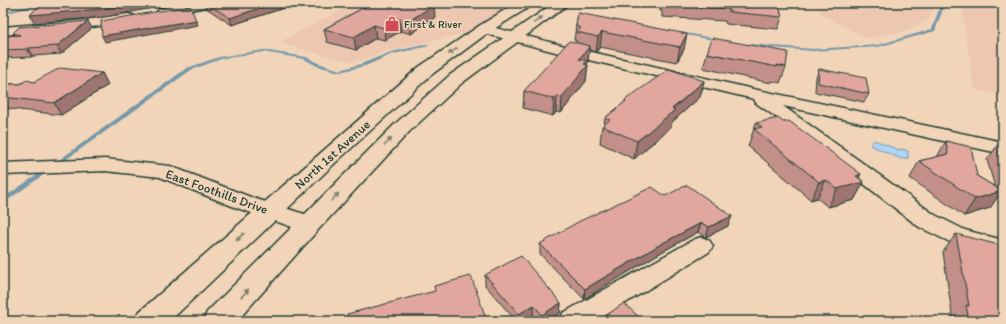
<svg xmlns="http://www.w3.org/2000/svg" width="1006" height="324" font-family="Itim,sans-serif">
<rect width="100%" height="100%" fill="#f2d5b8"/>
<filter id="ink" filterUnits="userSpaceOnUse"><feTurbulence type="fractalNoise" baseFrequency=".025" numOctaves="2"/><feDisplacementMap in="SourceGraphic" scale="8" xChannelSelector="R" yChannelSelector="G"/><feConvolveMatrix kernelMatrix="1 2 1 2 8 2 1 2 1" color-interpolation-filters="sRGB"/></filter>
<g filter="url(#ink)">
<g fill="#edc7b0">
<path d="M354,3H515L466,33L399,48L352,62L278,43Z"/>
<path d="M812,3H933V11L926,22L898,33L867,38L824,16Z"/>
<path d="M961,3H1003V96L974,89Z"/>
</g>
<path fill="#aed4f8" stroke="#7598aa" d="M874,140L899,150L902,149L908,151V158L901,159L870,145Z"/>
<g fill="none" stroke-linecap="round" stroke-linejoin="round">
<g fill="#7598aa" fill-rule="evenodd">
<path d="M42,3H49L3,14V12Z"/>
<path d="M940,3H944V6L935,31L878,47L813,51L746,46L744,45L746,44L813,49L878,45L932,29L940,6Z"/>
<path d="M680,32L718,39L720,40L718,41L681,34H680Z"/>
<path d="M428,44H429V46L393,54L365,66L340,72L317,66L304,59L263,52L221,59L191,70L57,166L55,167L52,165L187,68L219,57L263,50L306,57L321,64L340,70L361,64L391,52Z"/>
<path d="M47,168L49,169L50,170L49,171L5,202L3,203V198Z"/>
</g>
<g stroke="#1f3d34" stroke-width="3">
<g id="minor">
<path d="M188,3H211L209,6L164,16L159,15L157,12L159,9Z"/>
<path d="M128,14L133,15L135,18L133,21L85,28L3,35V27L85,20Z"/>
<path d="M484,25L561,45L753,89L1003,142V154L783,106L935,215L965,230L1003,240V258L950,242L919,227L800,134L756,103L754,99L559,53L479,32L477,29L479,26Z"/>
<path d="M105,159L170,166L253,198L317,218L320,224L317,230L309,232L301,230L237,208L160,177L105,171L3,175V163Z"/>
<path d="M701,237L709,240L713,246L709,252L596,321H559L563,313L693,240Z"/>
</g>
</g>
<g stroke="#1f3d34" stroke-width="3">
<g id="secondary">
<path d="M516,3H533L531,6L489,32L431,75L333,165L170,321H135L139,312L419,67L479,26Z"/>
<path d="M554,3H570L462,83L410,131L318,230L237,321H203L207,312L396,123L450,75Z"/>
</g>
</g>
<use href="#minor" fill="#f2d5b8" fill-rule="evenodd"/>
<use href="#secondary" fill="#f2d5b8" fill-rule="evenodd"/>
</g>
<g fill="#c29089" stroke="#1f3d34">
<path d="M204,3H299L232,25L206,8Z"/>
<path d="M372,3L435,17L411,34L401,31L385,40L376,38L356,50L327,42L324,29Z"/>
<path d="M660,3H778L782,17L778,29L726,24L725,21L662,17V11H660Z"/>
<path d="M578,13L684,49L677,62L600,47L596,52L589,50L588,61L587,63V65L586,81L561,113L556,112L553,116L523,108L524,91L576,43L577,41L574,40L576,26Z"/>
<path d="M92,28L61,54L33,56L32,57L4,58L3,59V36L15,35L13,33Z"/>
<path d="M707,53L786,67L780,83L772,81L771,83L703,68Z"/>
<path d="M819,69L869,94L864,102L815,92L816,77Z"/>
<path d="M102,73L108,85L61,115L3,108V84H20L34,82Z"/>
<path d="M704,81L700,97L672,122L671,127L634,159L600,143L602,126L604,125L605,118L625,102V100Z"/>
<path d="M756,123L859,178L864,182L854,200L828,207L817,198L811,200L748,146Z"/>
<path d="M946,141L977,176L995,187L987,160L999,143L1003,144V212L998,196L990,208L964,216L910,178L919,161L937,157Z"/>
<path d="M665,196L728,226L706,237L698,232L658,254L584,299L540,254V244Z"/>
<path d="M956,234L1003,321H953L943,252Z"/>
<path d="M485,275L561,303L560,313L547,321H538L533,315L524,321H516L485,285Z"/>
<path d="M604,317L641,319L653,321H603Z"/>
</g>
<g fill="#9e756f" stroke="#1f3d34">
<path d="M136,3H180L105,17L34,23L30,15Z"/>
<path d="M275,3H299L232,25L230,18Z"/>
<path d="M434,5L435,17L411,34L409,21Z"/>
<path d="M399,19L401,31L385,40L384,28Z"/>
<path d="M196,20L198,25L105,42L102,36Z"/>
<path d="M88,21L92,28L61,54L57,46Z"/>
<path d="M374,25L376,38L356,50L354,37Z"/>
<path d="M602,32L600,47L596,52L598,37Z"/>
<path d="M687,34L684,49L677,62L680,47Z"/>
<path d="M590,46L588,61L587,63V67L588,65L586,81L561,113L562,97L579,59Z"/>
<path d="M29,48L33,56L32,57L27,49Z"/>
<path d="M102,73L108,85L61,115L54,103Z"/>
<path d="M704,81L700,97L672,122L671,127L634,159L637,141Z"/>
<path d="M557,96L556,112L553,116L554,99Z"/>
<path d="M861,174L856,184L864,182L854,200L828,207L837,189L856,176Z"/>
<path d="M826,180L817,198L811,200L819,182Z"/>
<path d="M1002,191L990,208L964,216L975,199Z"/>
<path d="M732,216L728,226L706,237L709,227Z"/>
<path d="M701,223L698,232L658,254L584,299L585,289L661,244Z"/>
<path d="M561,303L560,313L547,321H541L542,315Z"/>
<path d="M534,305L533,315L524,321H518L519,314Z"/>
</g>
<g fill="#e1a79f" stroke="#1f3d34">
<path d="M41,3H136L101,9L30,15Z"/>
<path d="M206,3H275L230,18Z"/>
<path d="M372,3H426L434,5L409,21L399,19L384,28L374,25L354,37L324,29Z"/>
<path d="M664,3H778L782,17L729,12V9L664,5Z"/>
<path d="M190,6L196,20L102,36L101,21Z"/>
<path d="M578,13L687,34L680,47L602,32L598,37L577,32L581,28L576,26Z"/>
<path d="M88,21L57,46L29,48L27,49L3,50V36L20,35L13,33L19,27Z"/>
<path d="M712,38L788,52L786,67L777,65V67L707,53Z"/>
<path d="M569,41L590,46L579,59L587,61L584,64L588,65L562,97L557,96L554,99L524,91Z"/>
<path d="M60,68L102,73L54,103L3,97V84H20L27,80L34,82Z"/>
<path d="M669,69L704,81L672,109L675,110L637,141L602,126L610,120L605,118L626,101L625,100Z"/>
<path d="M819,69L866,78L869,94L818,83Z"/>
<path d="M778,118L783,122L789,121L861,174L856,176L864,182L837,189L826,180L819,182L754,129L762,127L756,123Z"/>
<path d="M946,141L971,147L977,176L1002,191L975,199L919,161L948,154Z"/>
<path d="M999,143L1003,144V154Z"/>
<path d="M687,185L732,216L709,227L701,223L661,244L585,289L540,244L578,222L652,187L665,196Z"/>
<path d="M956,234L1003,246V321H969L966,305L969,306Z"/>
<path d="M521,256L561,303L542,315L534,305L519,314L485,275Z"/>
<path d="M471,276L487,321H348L347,314L435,291L434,286Z"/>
<path d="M624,303L641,319L647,315L653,321H607L604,317Z"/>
</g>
<defs><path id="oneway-solid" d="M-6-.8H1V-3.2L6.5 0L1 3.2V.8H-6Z"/></defs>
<g fill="#7e816f">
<use href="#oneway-solid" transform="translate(538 20) rotate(-35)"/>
<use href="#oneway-solid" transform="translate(453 51) rotate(145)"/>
<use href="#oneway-solid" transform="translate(388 142) rotate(-46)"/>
<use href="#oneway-solid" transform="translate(335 197) rotate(-46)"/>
<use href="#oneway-solid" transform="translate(240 237) rotate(137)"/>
<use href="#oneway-solid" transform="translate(245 293) rotate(-47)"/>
</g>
</g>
<defs>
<g id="shop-bare" transform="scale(1.2)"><path d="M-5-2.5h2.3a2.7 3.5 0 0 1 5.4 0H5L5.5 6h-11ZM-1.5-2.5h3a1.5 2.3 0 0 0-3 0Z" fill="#d1495b" stroke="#f2d5b8" stroke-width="2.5" paint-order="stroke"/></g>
</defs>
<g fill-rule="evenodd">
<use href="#shop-bare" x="392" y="24"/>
</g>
<g text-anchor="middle" stroke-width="3.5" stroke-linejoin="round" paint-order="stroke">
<g font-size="11" fill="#1f3d34" stroke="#f2d5b8" text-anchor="start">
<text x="404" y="28">First &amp; River</text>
</g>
<g font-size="13" fill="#1f3d34" stroke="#f2d5b8">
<text transform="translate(332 154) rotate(-42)" y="5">North 1st Avenue</text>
<text transform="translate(217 191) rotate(20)" y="5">East Foothills Drive</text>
</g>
</g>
<rect width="1006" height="324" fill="none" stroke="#f2d5b8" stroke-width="16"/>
<rect x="8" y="8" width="990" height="308" fill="none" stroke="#1f3d34" stroke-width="1.5" filter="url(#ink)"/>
</svg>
